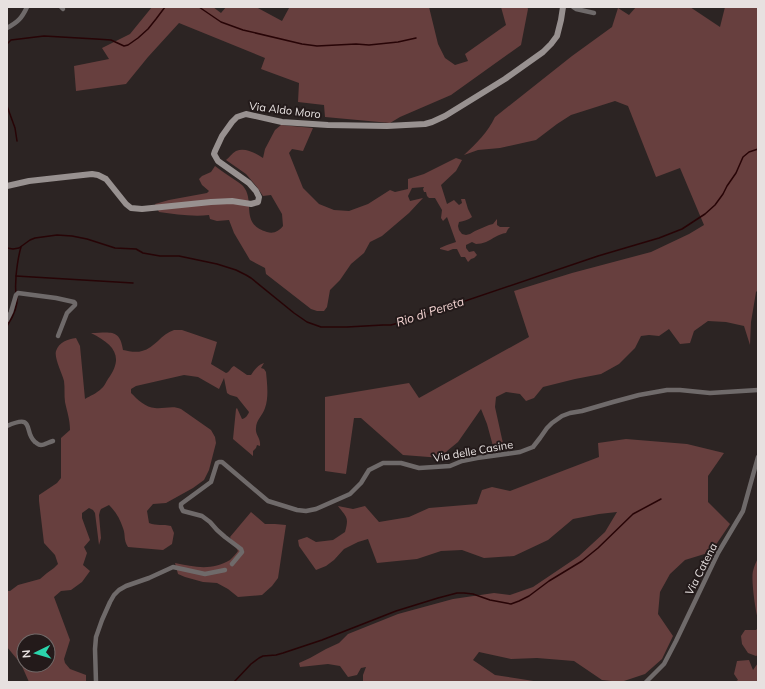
<svg xmlns="http://www.w3.org/2000/svg" width="765" height="689" font-family="Mulish,sans-serif">
<rect width="100%" height="100%" fill="#2c2423"/>
<g fill="#673f3e" fill-rule="evenodd">
<path d="M152,7H213L221,13L226,7H256L282,21L289,8V7H429L438,44L445,58L455,65L468,61L465,54L506,25L501,7H527L528,9L521,45L451,95L400,117L390,123L325,117L324,105L298,102L299,83L261,69L265,58L179,23L148,57L126,84L76,91L74,66L109,59L102,48L130,34Z"/>
<path d="M636,7H690L720,27L725,7H758V290L756,292L751,322L750,345L744,326L726,322L708,321L694,331L690,343L680,344L669,329L659,336L649,335L641,336L635,348L619,364L601,374L575,379L543,387L534,398L526,401L520,394L506,392L496,397L495,407L504,448L496,450L493,446L487,424L481,409L458,442L447,451L442,458L403,455L361,418H354L346,474L325,471V397L409,383L419,398L529,337L514,291L572,273L651,252L689,234L704,225L680,168L656,177L628,106L615,101L571,115L557,124L536,140L500,148L478,150L464,155C476,144 488,132 495,117L572,56L612,27L618,8L629,15Z"/>
<path d="M281,125L313,128L303,151L292,149L289,153L303,188L319,204L334,210L349,211L368,204L390,190L395,192L408,189V179L424,174L456,158L462,160L456,171L441,185L447,204L454,200L459,205L462,203L461,199H465L468,209L472,217C468,220 464,221 459,222L458,226L459,230L462,234L466,235L470,234L475,231L489,225L493,224L497,219V225L500,227H510L508,229L506,233C498,234 493,239 486,242C483,243 479,244 476,244L472,242L466,245V248L469,252L474,251L477,255L474,258L471,259L468,262L465,257H461L457,249H453L448,251L440,249V248L447,245L456,242L447,217L443,221L441,218L442,210L435,198H429L427,196L426,192H424L423,189L424,187L412,188L408,196L410,201L423,198L409,213L382,236L370,242L364,253L351,264L340,280L330,290L327,307L324,311H317L311,309L266,274L265,268L250,260L234,233L229,220L217,221L210,219L209,215C192,217 175,214 159,212L155,204L169,200L207,193L209,191L202,185L199,179L202,176L211,172L215,166C221,171 228,175 235,180C238,182 241,184 243,186C256,201 239,224 267,232C274,234 279,231 283,226L282,214L271,195L263,196L257,187L246,174L226,160C229,158 232,153 236,151C245,147 255,153 263,158L265,149L275,130Z"/>
<path d="M174,330H182L217,342L211,364L226,373C230,372 230,368 234,366L247,375H251C255,369 258,365 264,363L261,368L264,369L266,372C267,382 269,398 265,408C263,415 256,420 256,428C255,435 261,438 260,446L257,445L256,448L253,451V456L233,439L236,409L237,408L242,419C245,419 248,415 249,412L237,397L230,395L227,393L224,378L219,389L198,377L184,375L136,386L131,389V393C137,399 146,408 155,408C164,409 173,405 181,409L211,430L215,437L216,443L209,470L204,480L193,488L166,503L153,504L147,511L149,523C157,526 163,524 171,526L174,533L172,544L163,550L128,547C123,539 126,536 123,528C120,519 116,512 109,505L101,509L100,511L99,515L101,538L99,545L95,513L93,510L89,508L82,513V518L90,540L84,547L87,553L83,565L90,571L82,582L71,590L61,591L54,597L70,640L64,659L65,663L70,669L86,675V682H29L21,664L7,647V591H10L18,585L40,579L47,573L54,568L58,564L55,555L44,543L39,501V495L57,483L61,478V438L70,430C70,419 67,412 65,402C64,395 65,388 64,381C62,373 54,358 56,351C59,342 68,339 76,338L80,346L85,399C90,396 97,393 101,389C104,387 106,382 108,379C125,356 113,344 91,333C109,333 120,328 123,350C128,351 136,353 142,351C155,348 161,334 174,330ZM24,641H48V665H24Z"/>
<path d="M626,439L687,444L724,453L708,476V502L730,524L711,552L685,560L670,574L660,592L658,614L673,636L662,659L645,674L621,682L602,680L574,661L537,658L511,659L479,652L473,660L495,675L540,682H366L363,681V675L366,667L361,668L357,675L348,677L340,666L328,664L300,667L299,663L310,658L326,649L339,643L348,634L398,614L453,599L494,593L510,595L533,587L579,556L605,532L617,512L599,514L573,519L548,540L514,556L484,558L462,550L441,551L417,559L377,563L368,539L358,542L344,549L334,560L326,566L316,570L299,546L298,540L307,537L316,542L333,540L345,532C349,517 347,518 338,506L353,509L365,506L379,522L409,517L429,508L477,504L482,490L492,487L510,491L599,457L598,443Z"/>
<path d="M251,512L265,524H275L286,525L278,578L272,586L262,595L238,597L228,589L217,583L203,582L185,577L178,574L175,563C194,567 212,571 230,560C233,557 236,554 238,551L230,537Z"/>
<path d="M758,558V619C755,610 751,579 753,571C754,567 756,562 758,558Z"/>
<path d="M758,628V655L756,656L748,653L742,644L741,636L745,630H756Z"/>
<path d="M749,660L753,670L758,663V682H735L738,680L734,674L737,661Z"/>
</g>
<g fill="none" stroke-linecap="round" stroke-linejoin="round">
<g stroke="#270406" stroke-width="1.5">
<path d="M199,7L221,22L243,30L302,44L317,46L356,44L369,45L398,42L416,38"/>
<path d="M7,44L11,40L44,36L96,39L111,40L124,46L128,45L138,38L148,29L156,19L165,7"/>
<path d="M7,106L15,128L17,141"/>
<path d="M7,248L13,249L19,248L30,240L35,238L57,235L72,236L87,239L115,248L136,249L143,253L160,256H179L217,264L236,270L246,275L251,278L294,313L307,322L321,327H347L383,325H391L409,320L598,256L659,238L682,229L705,214L715,205L723,194L727,186L736,173L743,157L749,152L758,149"/>
<path d="M16,276L133,283"/>
<path d="M16,293C15,287 16,282 16,276C17,266 18,257 21,247"/>
<path d="M7,326C13,317 18,306 17,296"/>
<path d="M234,682L251,664L259,658L263,656L276,655L283,653L322,640L396,611L438,598L457,593H464L473,594L490,600L506,603L511,604L519,601L529,596L549,581L582,561L598,548L633,514L661,499"/>
</g>
<g stroke="#6f6a6a" stroke-width="4.5">
<path d="M61,7L63,9"/>
<path d="M573,7L576,9L594,13"/>
<path d="M7,28C18,22 22,18 27,7"/>
<path d="M7,320L11,312L16,295L18,293L56,298L74,302L75,303V305L67,313L58,336"/>
<path d="M7,426C36,413 23,432 35,442C37,443 38,445 41,445C44,445 49,442 53,441"/>
<path d="M232,564L242,552L241,549L225,537L217,530L210,522L202,516L183,511L181,507V504L211,482L217,463L219,462H222L268,501L297,510L306,511L316,509L350,494L361,483L369,470L383,463H401L419,468L450,466L462,461L477,458L520,452L533,447L540,438L547,428L552,423L562,416L570,413L582,411L613,402L639,395L667,390H680L710,393L758,390"/>
<path d="M96,682L95,649L96,637L102,620L110,602L114,595L119,590L126,586L149,578L173,567L205,574L225,570"/>
<path d="M646,682L664,664L676,641L718,553L743,511L758,457"/>
</g>
<path stroke="#989190" stroke-width="6" d="M7,186L29,181L92,174L98,175L106,179L126,204L131,208L142,209L211,202L232,201L251,204L258,202L259,197L256,191L249,183L218,161L214,154L215,151L222,136L232,122L237,117L246,114L282,122L328,125L387,126L425,124L432,122L445,116L505,79L543,52L551,44L557,36L561,20L563,7"/>
</g>
<g text-anchor="middle" stroke-width="4" stroke-linejoin="round" paint-order="stroke">
<g font-size="11" fill="#e7e1e0" stroke="#231a1a">
<text transform="translate(285 110) rotate(7)" y="4">Via Aldo Moro</text>
<text transform="translate(473 451) rotate(-10)" y="4">Via delle Casine</text>
<text transform="translate(701 569) rotate(-63)" y="4">Via Catena</text>
</g>
<g font-size="12" font-style="italic" fill="#f5d5d3" stroke="#231a1a">
<text transform="translate(430 312) rotate(-18)" y="4">Rio di Pereta</text>
</g>
</g>
<rect width="765" height="689" fill="none" stroke="#e7e1e0" stroke-width="16"/>
<g transform="translate(36 653) rotate(265)"><circle r="19" fill="#231a1a" stroke="#716a69"/>
<path d="M0-3L7 15L0 10L-7 15Z" fill="#2bd5ac"/>
<text y="-6" font-size="11" font-weight="bold" text-anchor="middle" fill="#e7e1e0">N</text>
</g>
</svg>
